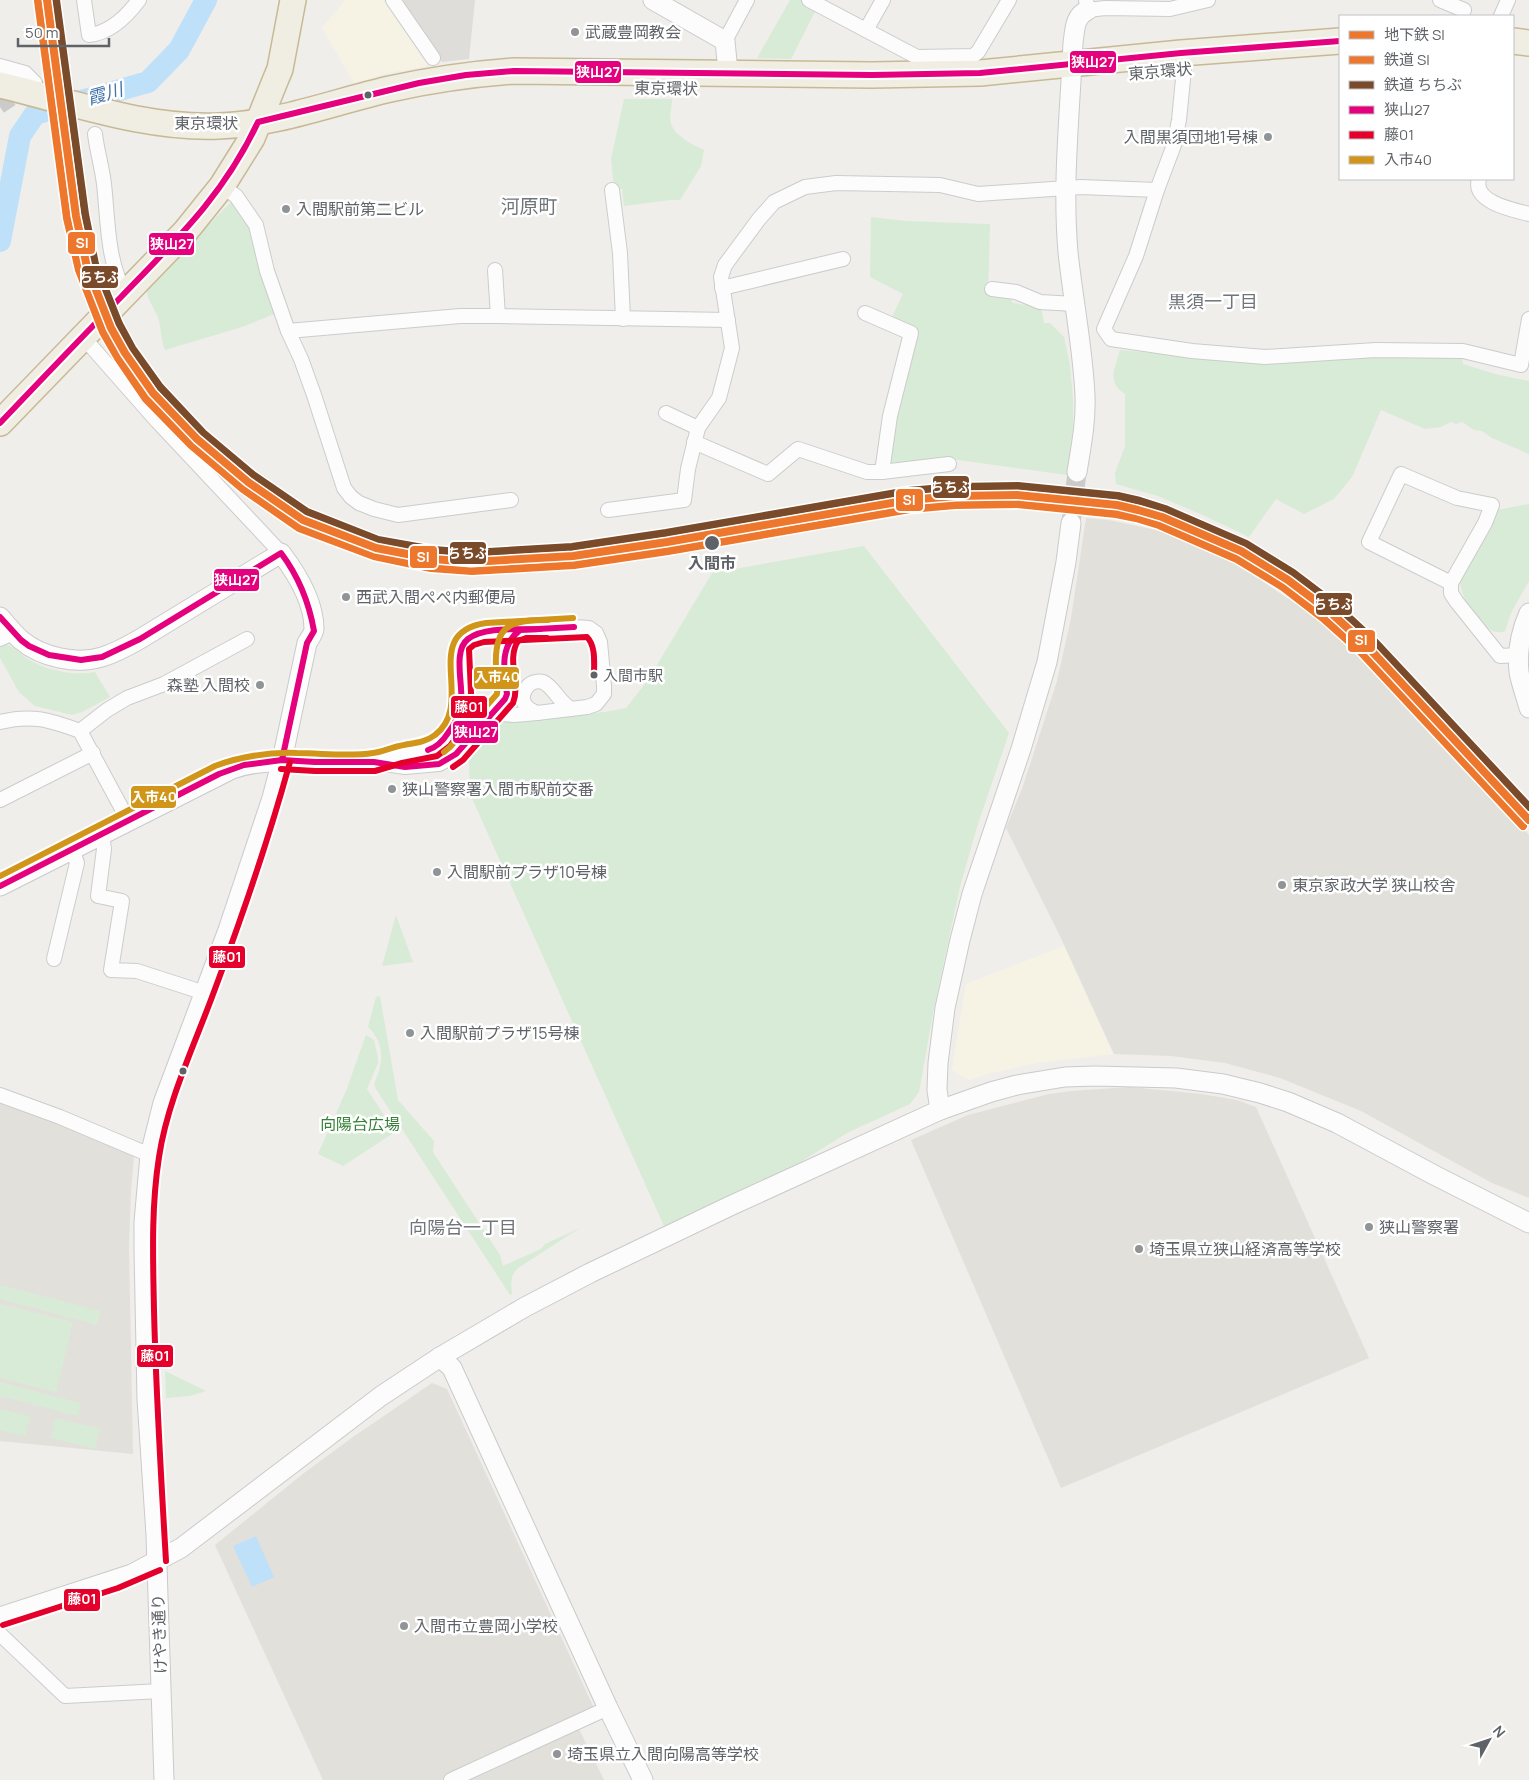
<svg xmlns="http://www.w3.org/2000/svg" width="1529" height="1780" font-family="Manrope,'Noto Sans JP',sans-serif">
<rect width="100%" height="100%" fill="#efeeea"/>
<g fill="#f7f3e4">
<path d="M345,0H383L428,66L388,73L354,83L322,28Z"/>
<path d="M1064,946L1113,1054L1037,1063L991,1073L969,1080L952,1070L966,984Z"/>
</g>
<path fill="#dfddda" d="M404,0H475L469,59L442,62L401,4Z"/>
<g fill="#e2e0da">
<path d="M1086,518L1109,520L1156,530L1193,544L1235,563L1305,610L1327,628L1357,655L1437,737L1529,835V1198L1492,1183L1361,1111L1280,1078L1225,1063L1171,1056L1114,1054L1060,936L1006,828L1023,786L1057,681L1071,618Z"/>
<path d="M1130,1087L1201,1094L1237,1100L1256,1107L1369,1358L1061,1488L911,1140L968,1115L1049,1094L1071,1091Z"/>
<path d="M0,1100L134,1154L131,1192L129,1245L133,1454L0,1441Z"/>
<path d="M432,1383L447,1389L593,1706L588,1713L441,1780H323L215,1545L304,1473L353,1437Z"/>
<path d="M579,1729L604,1780H467Z"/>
</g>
<g fill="#d8ebd6">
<path d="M790,0H801L817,8L791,59L757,58Z"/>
<path d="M624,99H672C672,106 669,118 671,124C676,137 692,144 704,150L701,166L680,200H670L624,206L622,189H614L611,159Z"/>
<path d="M232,201L251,226L277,313L242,327L165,350C160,339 162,328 158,318C154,307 147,300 146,288Z"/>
<path d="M871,217L906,221L990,224L988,295L1010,297L1013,303L1041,307L1044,323H1050L1064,337L1070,365L1073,399V431L1067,475L951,459L888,463L886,460L914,332L890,321L903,294L870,277Z"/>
<path d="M1120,350L1267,364L1375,357H1462L1463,364L1495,374L1529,381V454L1492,438L1482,431L1474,430L1462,422L1456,424L1451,422L1441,427L1425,429L1381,410L1352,477L1334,499L1304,514L1276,499L1249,537L1203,515L1158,496L1116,484L1115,473L1125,446V394C1106,381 1115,369 1120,350Z"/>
<path d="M1529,504V581L1511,613L1505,631C1484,640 1458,595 1460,578C1461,569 1470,563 1475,556C1477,553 1477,548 1479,545C1481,542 1484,539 1487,536C1491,529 1493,518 1496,510Z"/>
<path d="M864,546L1009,733L977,827L960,887L934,1008L919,1092L910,1104L847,1133L799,1163L664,1226L470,794L469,760L479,736L491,722L605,712L626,708L648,680L712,573Z"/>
<path d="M4,644C12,644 22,656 30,660C48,671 74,676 95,672L110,697L82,712L72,715L35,706L19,692L0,658V646Z"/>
<path d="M396,915L413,962L382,966Z"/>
<path d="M380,996L398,1100L434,1141L433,1152L500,1255L503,1266L541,1249L545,1244L580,1228L518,1268C510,1276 511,1284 512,1294L510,1295L376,1089L374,1084C383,1063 386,1045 368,1027L376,997Z"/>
<path d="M366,1035L374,1040L378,1058V1063L367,1089L395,1132L343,1166L318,1154L346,1091Z"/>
<path d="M0,1285L101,1311L97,1325L0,1299Z"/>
<path d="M0,1304L73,1322L56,1392L0,1378Z"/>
<path d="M165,1371L206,1391L190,1396L166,1398Z"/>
<path d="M0,1382L81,1403L78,1416L0,1396Z"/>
<path d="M0,1409L30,1416L25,1436L0,1430Z"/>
<path d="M55,1418L100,1429L95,1449L51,1438Z"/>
</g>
<path fill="#bfe0f9" d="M256,1536L274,1577L252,1587L233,1546Z"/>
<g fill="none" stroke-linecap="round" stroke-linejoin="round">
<path stroke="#bfe0f9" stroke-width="22" d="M0,241L20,136L35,114L148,82L179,50L206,0"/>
<path stroke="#cbcbca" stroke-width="14" stroke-dasharray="14 7" stroke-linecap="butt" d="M0,107L24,91"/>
<path stroke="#cbcbca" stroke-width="19" stroke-dasharray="19 9" stroke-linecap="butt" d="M1071,523L1077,472"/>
<g stroke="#cbcccc" stroke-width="16">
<g id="street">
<path d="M84,0L89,35C110,33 127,16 139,0"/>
<path d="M393,0L433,58"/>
<path d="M809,0L917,57L973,56L978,52L1009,0"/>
<path d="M1086,0L1088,10L1105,8L1170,9L1208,0"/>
<path d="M1440,0L1464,10"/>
<path d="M1501,16L1508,0"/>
<path d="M866,30L883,0"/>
<path d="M725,41L747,0"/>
<path d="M0,66L25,73L35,83"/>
<path d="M1184,69L1179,120L1174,145L1157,190L1136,256L1104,329L1111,339L1192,351L1265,357L1376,350L1463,351L1521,365L1529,319"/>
<path d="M95,134C97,151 102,167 104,184C108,220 107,261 125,293"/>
<path d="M1479,179C1472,202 1513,210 1529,214"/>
<path d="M222,186L236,196L256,225L267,271L288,331L301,359L314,395L344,488L351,497L359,503L374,509L398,515L511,500"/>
<path d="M612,190L620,253L623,319"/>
<path d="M495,270L498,316"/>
<path d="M722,288L843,259"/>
<path d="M992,289L1016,292L1040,302L1075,304"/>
<path d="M865,313L911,333L890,416L882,472"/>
<path d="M288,331L460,316H498L728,320"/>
<path d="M83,337L157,421L281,553"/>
<path d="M666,413L698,428"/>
<path d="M694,442L768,474L798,449L867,472H882L949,464"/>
<path d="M608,510L684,500L688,469L698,428L719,398L732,348L721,277L725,265L759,219L774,202L805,187L836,183L940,185L978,194L1081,187L1157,190"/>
<path d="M1451,583L1485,523L1492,505L1457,498L1401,474L1369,542L1451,583V593L1456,601L1500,656L1519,655"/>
<path d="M0,639L13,633"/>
<path d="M537,713C533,711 529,710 527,707C516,696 529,678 543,682C553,686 559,702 571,709"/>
<path d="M0,722C32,714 50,720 80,731L128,820"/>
<path d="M80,731L107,710L127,698L164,684L247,639"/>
<path d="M374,762L400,754L432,749L444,740L457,717L461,706L462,693L460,652L461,645L470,637L487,632L574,627L589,628L596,633L600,642L604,686V694L596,704L587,707L537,713L514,715L492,713"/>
<path d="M379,763L405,767L439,764L449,759L456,754L505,699L507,694C505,673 497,642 520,630"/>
<path d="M0,800L93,753"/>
<path d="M102,834L104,849L98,896L122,901L111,970L137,971L205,993"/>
<path d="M54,959L77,863L72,849"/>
<path d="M0,1095L60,1117L150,1155"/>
<path d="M0,1634L65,1696L161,1691"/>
<path d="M451,1780L608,1708"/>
</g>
</g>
<g stroke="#cacacb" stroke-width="21">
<g id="secondary">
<path d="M653,0L725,41L728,72"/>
<path d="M1077,472C1081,447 1086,422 1085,396C1083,348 1073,300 1068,252C1062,183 1070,113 1073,43C1075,30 1074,16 1088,10"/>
<path d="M1529,613C1521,631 1517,653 1519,672C1521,684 1526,696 1529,708"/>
<path d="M0,617C7,625 13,633 21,640C41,657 76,665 102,657C115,653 128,646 140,639L281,553C297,574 314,601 314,629C314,633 310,638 307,643L282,760L272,798L228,930L163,1103L150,1155L144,1222V1250L147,1399L156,1535L164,1780"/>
<path d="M0,886L232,769C261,759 286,762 316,762C336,763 355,762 374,762"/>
<path d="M940,1110L937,1090L938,1063L945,1008L960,940L972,894L1021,749L1047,662L1066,562L1071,523"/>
<path d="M440,1357L452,1368L608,1708L643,1780"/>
<path d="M0,1617L132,1574L181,1548L381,1396L440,1357L525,1307L590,1273L730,1206L940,1110L991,1092L1017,1085L1065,1077L1095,1076L1176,1078L1223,1084L1260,1093L1288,1102L1337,1123L1436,1176L1529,1223"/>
</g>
</g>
<g stroke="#c8b996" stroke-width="28">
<g id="highway">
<path d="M1513,41L1529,43"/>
<path d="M0,85C72,102 145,129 219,126C278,124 333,102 390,89C431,80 472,74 514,71L872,75L980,73L1181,53L1340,41"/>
<path d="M0,423L185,232L222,186L252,138L275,81L280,69L293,0"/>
</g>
</g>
<use href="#street" stroke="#fdfcfc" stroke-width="14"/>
<use href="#secondary" stroke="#fdfcfc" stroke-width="19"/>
<use href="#highway" stroke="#f0ede3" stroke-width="25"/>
<g stroke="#fff" stroke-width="10">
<g id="bus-1">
<path d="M0,423C40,381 80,339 121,297C176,240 224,195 258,122L419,83L466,75L514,71L872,75L980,73L1181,53L1340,41"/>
<path d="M0,617L21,640L29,646L49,655L81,660L102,657L140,639L281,553C299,577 309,602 314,631L307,643L282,760"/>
<path d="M428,750C437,747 443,741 448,733C454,725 460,715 461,706C464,687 452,651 468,639C485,626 520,630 540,629"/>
<path d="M0,886L219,774L244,765L282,760L315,762H374L405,767L439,764L456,754L505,699L507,694C504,671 499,646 520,630L574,627"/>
</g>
</g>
<g stroke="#fff" stroke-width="10">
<g id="bus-2">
<path d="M453,767L463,760L513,703C521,684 506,660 518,641L526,638H547"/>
<path d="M281,769L315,771H375L402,763L437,756L450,746L458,735L469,708L471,693L469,649L474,645L484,642L587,637C596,646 594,663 594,675"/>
<path d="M166,1561C161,1478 156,1394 154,1310C153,1259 151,1208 159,1157C167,1103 193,1048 212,997C241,920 268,842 290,762"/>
<path d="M3,1625L118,1588L160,1570"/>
</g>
</g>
<g stroke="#fff" stroke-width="10">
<g id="bus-3">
<path d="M444,752L450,747L497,694C498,686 496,676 496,667C494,625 510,620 548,620"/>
<path d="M0,876L215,766C242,756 268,752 297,753C322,753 348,757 373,753C382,752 390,748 399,746C411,743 425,743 435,735C477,703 418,633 486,623L573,618"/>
</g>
</g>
<use href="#bus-1" stroke="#e5007d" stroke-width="6"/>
<use href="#bus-2" stroke="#e4002b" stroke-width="6"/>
<use href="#bus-3" stroke="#d1951a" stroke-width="6"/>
<g stroke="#fff" stroke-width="11">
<path id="rail-1" d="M38,1L67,218L79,270L103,332L118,358L146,399L191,445L243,489L299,528L374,556L431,568L472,571L574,565L668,551L910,509L955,505L1017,504L1116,514L1136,518L1159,525L1237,559L1283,587L1323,618L1361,652L1523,826"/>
</g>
<g stroke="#fff" stroke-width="11">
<path id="rail-2" d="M56,0L85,214L95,264L119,324L132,348L160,387L203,433L253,475L307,512L378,540L434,550L471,553L572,547L666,533L908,491L954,487L1018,486L1118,496L1140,501L1165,509L1246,544L1293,573L1334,604L1373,640L1529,807"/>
</g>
<use href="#rail-1" stroke="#ed772d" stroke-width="8"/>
<use href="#rail-2" stroke="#7a4b2a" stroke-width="8"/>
<g stroke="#fff" stroke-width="11">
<path id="metro-1" d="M47,0L76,216L87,267L111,328L125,353L153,393L197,439L248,482L303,520L376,548L433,559L471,562L573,556L667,542L909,500L955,496L1017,495L1117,505L1138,510L1162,517L1241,551L1288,580L1329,611L1367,646L1529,820"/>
</g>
<use href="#metro-1" stroke="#ed772d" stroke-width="8"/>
</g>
<g fill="#919496" stroke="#fff" stroke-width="2">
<circle cx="575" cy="32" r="5"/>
<circle cx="1268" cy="137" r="5"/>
<circle cx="286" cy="209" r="5"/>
<circle cx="346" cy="597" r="5"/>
<circle cx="260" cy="685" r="5"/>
<circle cx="392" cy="789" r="5"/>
<circle cx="437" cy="872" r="5"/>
<circle cx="1282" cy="885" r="5"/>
<circle cx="410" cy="1033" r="5"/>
<circle cx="1369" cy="1227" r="5"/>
<circle cx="1139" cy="1249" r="5"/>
<circle cx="404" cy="1626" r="5"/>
<circle cx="557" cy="1754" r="5"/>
</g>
<g fill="#5f6368" stroke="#fff" stroke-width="2">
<circle cx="368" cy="95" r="4.5"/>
<circle cx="712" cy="543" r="8"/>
<circle cx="594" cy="675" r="4.5"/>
<circle cx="183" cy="1071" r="4.5"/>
</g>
<g text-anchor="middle" stroke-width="5" stroke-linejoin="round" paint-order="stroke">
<g font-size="15" fill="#5f6368" stroke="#fff" text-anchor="start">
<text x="603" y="681">入間市駅</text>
</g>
<g font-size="16" fill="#5f6368" stroke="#fff" text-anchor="start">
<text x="585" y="38">武蔵豊岡教会</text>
<text x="1258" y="143" text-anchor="end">入間黒須団地1号棟</text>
<text x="296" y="215">入間駅前第二ビル</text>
<text x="356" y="603">西武入間ぺぺ内郵便局</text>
<text x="250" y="691" text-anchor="end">森塾 入間校</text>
<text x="402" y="795">狭山警察署入間市駅前交番</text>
<text x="447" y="878">入間駅前プラザ10号棟</text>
<text x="1292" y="891">東京家政大学 狭山校舎</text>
<text x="420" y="1039">入間駅前プラザ15号棟</text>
<text x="1379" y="1233">狭山警察署</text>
<text x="1149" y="1255">埼玉県立狭山経済高等学校</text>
<text x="414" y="1632">入間市立豊岡小学校</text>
<text x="567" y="1760">埼玉県立入間向陽高等学校</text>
</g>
<g font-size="16" fill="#5f6368" stroke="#fff">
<text transform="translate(1160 71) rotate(-5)" y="6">東京環状</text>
<text transform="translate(666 88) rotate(1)" y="6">東京環状</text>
<text x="206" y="129">東京環状</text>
<text transform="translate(159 1634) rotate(-92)" y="6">けやき通り</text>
</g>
<g font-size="16" font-weight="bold" fill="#5f6368" stroke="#fff">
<text x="712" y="569">入間市</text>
</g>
<g font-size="16" fill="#348238" stroke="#fff">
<text x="360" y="1130">向陽台広場</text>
</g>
<g font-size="18" font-style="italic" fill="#4174aa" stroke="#fff">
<text transform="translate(105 94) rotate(-16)" y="6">霞川</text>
</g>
<g font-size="18" fill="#70757a" stroke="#fff">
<text x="1213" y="308">黒須一丁目</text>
<text x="463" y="1234">向陽台一丁目</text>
</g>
<g font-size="19" fill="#70757a" stroke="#fff">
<text x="529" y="213">河原町</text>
</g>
</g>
<g stroke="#fff" stroke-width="2">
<rect x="1069" y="50" width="48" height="24" rx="5" fill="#e5007d"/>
<rect x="574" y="60" width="48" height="24" rx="5" fill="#e5007d"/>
<rect x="67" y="231" width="29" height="24" rx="5" fill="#ed772d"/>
<rect x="148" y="232" width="47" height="24" rx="5" fill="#e5007d"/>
<rect x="81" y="265" width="38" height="24" rx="5" fill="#7a4b2a"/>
<rect x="932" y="475" width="38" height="24" rx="5" fill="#7a4b2a"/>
<rect x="895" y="488" width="29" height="24" rx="5" fill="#ed772d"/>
<rect x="449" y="541" width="38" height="24" rx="5" fill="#7a4b2a"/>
<rect x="409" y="545" width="29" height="24" rx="5" fill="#ed772d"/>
<rect x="213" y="568" width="47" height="24" rx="5" fill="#e5007d"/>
<rect x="1315" y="592" width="38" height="24" rx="5" fill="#7a4b2a"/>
<rect x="1347" y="629" width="29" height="24" rx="5" fill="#ed772d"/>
<rect x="473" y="666" width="47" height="24" rx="5" fill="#d1951a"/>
<rect x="450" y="695" width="38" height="24" rx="5" fill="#e4002b"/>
<rect x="452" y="720" width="47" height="24" rx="5" fill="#e5007d"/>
<rect x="130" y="785" width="47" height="24" rx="5" fill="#d1951a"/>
<rect x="208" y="945" width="38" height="24" rx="5" fill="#e4002b"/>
<rect x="136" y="1344" width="38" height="24" rx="5" fill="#e4002b"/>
<rect x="63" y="1588" width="38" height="24" rx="5" fill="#e4002b"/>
</g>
<g font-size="14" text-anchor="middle" font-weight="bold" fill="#fff">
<text x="1093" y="67">狭山27</text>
<text x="598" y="77">狭山27</text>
<text x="82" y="248">SI</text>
<text x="172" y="249">狭山27</text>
<text x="100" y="282">ちちぶ</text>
<text x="951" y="492">ちちぶ</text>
<text x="909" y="505">SI</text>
<text x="468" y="558">ちちぶ</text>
<text x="423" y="562">SI</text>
<text x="236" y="585">狭山27</text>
<text x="1334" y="609">ちちぶ</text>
<text x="1361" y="645">SI</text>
<text x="497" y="682">入市40</text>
<text x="469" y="712">藤01</text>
<text x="476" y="737">狭山27</text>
<text x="154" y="802">入市40</text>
<text x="227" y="962">藤01</text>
<text x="155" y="1361">藤01</text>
<text x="82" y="1604">藤01</text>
</g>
<rect x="1339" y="15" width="175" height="165" fill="#ffffff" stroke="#bfc1c3"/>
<rect x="1349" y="31" width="25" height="8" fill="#ed772d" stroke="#bfc1c3"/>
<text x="1384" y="40" font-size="15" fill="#5f6368">地下鉄 SI</text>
<rect x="1349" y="56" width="25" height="8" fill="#ed772d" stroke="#bfc1c3"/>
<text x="1384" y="65" font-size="15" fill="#5f6368">鉄道 SI</text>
<rect x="1349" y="81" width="25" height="8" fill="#7a4b2a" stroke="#bfc1c3"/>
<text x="1384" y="90" font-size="15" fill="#5f6368">鉄道 ちちぶ</text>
<rect x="1349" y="106" width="25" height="8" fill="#e5007d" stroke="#bfc1c3"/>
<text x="1384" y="115" font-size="15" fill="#5f6368">狭山27</text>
<rect x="1349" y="131" width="25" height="8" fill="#e4002b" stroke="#bfc1c3"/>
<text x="1384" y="140" font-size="15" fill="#5f6368">藤01</text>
<rect x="1349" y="156" width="25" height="8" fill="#d1951a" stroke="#bfc1c3"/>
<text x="1384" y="165" font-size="15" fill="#5f6368">入市40</text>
<g transform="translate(1489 1740) rotate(50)" stroke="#ffffff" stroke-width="4" paint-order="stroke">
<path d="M0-4L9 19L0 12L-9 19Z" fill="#5f6368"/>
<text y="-8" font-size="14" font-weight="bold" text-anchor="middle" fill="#5f6368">N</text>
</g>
<path d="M18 38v8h91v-8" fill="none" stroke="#5f6368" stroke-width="2.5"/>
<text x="25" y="38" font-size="15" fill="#5f6368" stroke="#ffffff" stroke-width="4" paint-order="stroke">50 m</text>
</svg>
